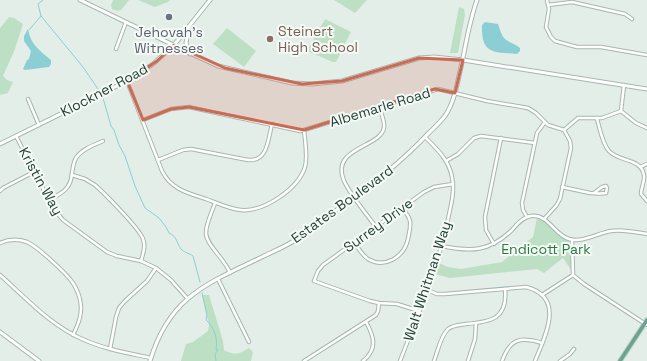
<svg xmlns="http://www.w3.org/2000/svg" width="647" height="361" font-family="'Space Grotesk',sans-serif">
<rect width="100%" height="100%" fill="#e4eee9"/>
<g fill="#bde0c4">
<path d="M113,0H129L121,10L117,11L112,9L111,5Z"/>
<path d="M138,0H170L168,2L155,7Z"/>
<path d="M334,0H367L355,13Z"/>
<path d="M459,7L464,9L465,15L458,53H450Z"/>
<path d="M9,17L14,18L23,24L15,49L3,76L7,80L13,82L8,93L0,95V28Z"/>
<path d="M325,19L351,32L336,62H333L307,51Z"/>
<path d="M227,28L256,51L244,67L213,44Z"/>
<path d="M537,218C551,222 555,234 569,241L572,271L563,258L544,273L537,269L450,278L435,274L439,263L448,267L461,269L502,262L533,237Z"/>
<path d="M202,295H209L223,341L224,350C236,356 239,354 249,348L253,352L251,361H181L186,344L193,342L208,331L209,325Z"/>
</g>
<g fill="#8bcfd5">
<path d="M485,22L498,24C500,29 501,35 505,39C509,43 516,44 520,48V51L517,54C493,52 481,54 482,25Z"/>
<path d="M28,29C31,45 39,50 51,60V64L49,67L25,70L23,69L27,60L29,59L31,51L24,41V36Z"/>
</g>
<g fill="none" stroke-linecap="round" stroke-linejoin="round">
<g stroke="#8bcfd5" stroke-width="1">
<path d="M41,16L83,67L98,89"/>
<path d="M29,30L41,16L38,4L43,0"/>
<path d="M103,98L111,126L114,130L119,145L125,156L135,186L145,208L159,218L166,227L169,233C177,236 176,242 181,249C183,252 189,253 193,256L200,282"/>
<path d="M202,293L207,315L206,320C214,327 218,338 216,349L218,350L215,354L216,361"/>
</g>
<g stroke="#a6b7b0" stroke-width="4.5">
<g id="minor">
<path d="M547,0L549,9L546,27L551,37L555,41L577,47H601L647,55"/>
<path d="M548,5L572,2L625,14L632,19"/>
<path d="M116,49L126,22"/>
<path d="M127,81L162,171C171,189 187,193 206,199C217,203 229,209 241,210C264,212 298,189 305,167C308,155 305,142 304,130"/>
<path d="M28,99L39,125"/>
<path d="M621,111L636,123L647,128"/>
<path d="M621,111L624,85"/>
<path d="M597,119C600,129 602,143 609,151C619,162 641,158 644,175C645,181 641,188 641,194L647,201"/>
<path d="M143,120L171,109L189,107L300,131L304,130L438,89L487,101L528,108L536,113L548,125L564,130L570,141L571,148L560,199L556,206L544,219"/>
<path d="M564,130L578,118H602L621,111"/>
<path d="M16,136L53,208L63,220L107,252L117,256L141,261L156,268L171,280L187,298"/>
<path d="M158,160L183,150L191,149L248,160C268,162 268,139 272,124"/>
<path d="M446,161L458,154L474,138L481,136L535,143"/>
<path d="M640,167L647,164"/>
<path d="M72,175L85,179L95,185C104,193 140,229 143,239C146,247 143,253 141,261"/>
<path d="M562,187L590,193C595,193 601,194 606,193L607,188L606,186L602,187L594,193"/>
<path d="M0,191L3,188L34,172"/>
<path d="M49,200C62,193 71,189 72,173C73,168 73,163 76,158C82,149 94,145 103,141"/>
<path d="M215,203C212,212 206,223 206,233C206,245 225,259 230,273"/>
<path d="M527,217L523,210L522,203L537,133L545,122"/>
<path d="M376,227C367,215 350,194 344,181C330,147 380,148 384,128C385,121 381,113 379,107"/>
<path d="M354,242C358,248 362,255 368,259C385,269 404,257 408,239C409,233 411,227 410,221C409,216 405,212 402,208"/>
<path d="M0,243C9,239 18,239 27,242C38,247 66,273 73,283C76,288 79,294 80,300C83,312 79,323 73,335"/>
<path d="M494,244L486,230L485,217L501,138"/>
<path d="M442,246C471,252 489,252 512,230C517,224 523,217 531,216C549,214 554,235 569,239C582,243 598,233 611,231C622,229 635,232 647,234"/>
<path d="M0,275C26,298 50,325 82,339C104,349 128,353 151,358"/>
<path d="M573,275L584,284L647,325"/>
<path d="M218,279L249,342"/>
<path d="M427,290L437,294H445L526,287C566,297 545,336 535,361"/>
<path d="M542,295L573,275L572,240"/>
<path d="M419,311L397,304L379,303L370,301L314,281L318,271L323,265L424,192L434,187L453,184"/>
<path d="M110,349L116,317L119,308L125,301L147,281L156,268"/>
<path d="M304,361L376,315L378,311L379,303"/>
<path d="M363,361C378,349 374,336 366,322"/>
<path d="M400,361C418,314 438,268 448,219C451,205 455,191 452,177C449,160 437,149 425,137"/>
<path d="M434,361C438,351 440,337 448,329C453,325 459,325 466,324C491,322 508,319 505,289"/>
<path d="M468,361L475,339L476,323"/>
<path d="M502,361C510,339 520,336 542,343"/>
<path d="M560,361L570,354L574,349"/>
</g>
</g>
<g stroke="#a6b7b0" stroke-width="5">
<g id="tertiary">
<path d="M80,0L192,54L218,66L292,83L312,84L342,81L419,58L434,57L463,60L647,89"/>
<path d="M189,27L186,43L190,54"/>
<path d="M0,332L39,361"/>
<path d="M150,361C169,297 206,284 262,257C272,252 282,248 292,242C305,234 318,224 331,214C363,192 393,169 420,142C428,133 438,125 445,116C453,104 456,90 459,76C465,51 468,25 477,0"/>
</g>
</g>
<g stroke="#a2bbb0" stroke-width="5">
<path id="secondary" d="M0,144L127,81L153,64L174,45L210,0"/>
</g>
<g stroke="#c1cac7" stroke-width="5.5">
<path id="primary" d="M620,361L647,320"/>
</g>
<use href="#minor" stroke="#fff" stroke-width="2.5"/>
<use href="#tertiary" stroke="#fff" stroke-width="3"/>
<use href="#secondary" stroke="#fff" stroke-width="3"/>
<use href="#primary" stroke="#67a591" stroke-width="3.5"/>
</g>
<path fill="#cd6a53" fill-opacity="0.2" stroke="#cd6a53" stroke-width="3" stroke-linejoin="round" d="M174,45L225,68L302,84L342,81L419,58L463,60L455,93L435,89L304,130L189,107L171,109L143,120L127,81L157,61Z"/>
<circle fill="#6b7280" stroke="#f5faf7" stroke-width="1.5" cx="169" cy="17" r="4"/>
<circle fill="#8d6e63" stroke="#f5faf7" stroke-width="1.5" cx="270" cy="39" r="4"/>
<g text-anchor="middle" stroke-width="4" stroke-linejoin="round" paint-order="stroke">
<g font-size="14" fill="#785e54" stroke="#f5faf7" text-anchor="start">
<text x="278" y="36">Steinert<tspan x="278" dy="16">High School</tspan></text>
</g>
<g font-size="14" fill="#5b616d" stroke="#f5faf7">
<text x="169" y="37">Jehovah's<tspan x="169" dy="16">Witnesses</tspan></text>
</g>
<g font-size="14" fill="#234136" stroke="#f5faf7">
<text transform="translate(104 90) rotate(-28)" y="5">Klockner Road</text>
<text transform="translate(380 107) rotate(-17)" y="5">Albemarle Road</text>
<text transform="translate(41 181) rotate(61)" y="5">Kristin Way</text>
<text transform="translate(342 204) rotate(-36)" y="5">Estates Boulevard</text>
<text transform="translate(378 225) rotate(-36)" y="5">Surrey Drive</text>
<text transform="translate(427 281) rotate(-72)" y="5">Walt Whitman Way</text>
</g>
<g font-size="14" fill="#2b7a43" stroke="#f5faf7">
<text x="546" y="254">Endicott Park</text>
</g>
</g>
</svg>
